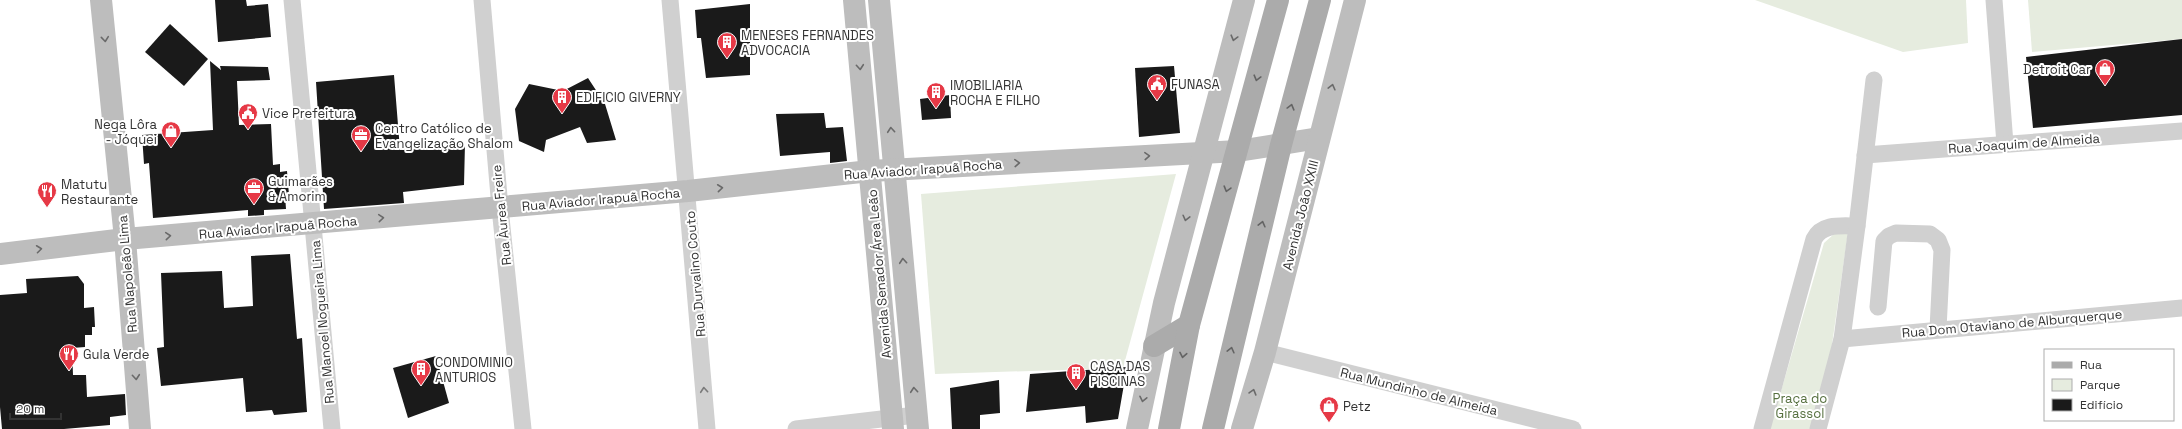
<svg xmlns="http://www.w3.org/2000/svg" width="2182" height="429" font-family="'Space Grotesk',sans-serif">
<rect width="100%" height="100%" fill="#fff"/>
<g fill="#e6ecdf">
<path d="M1755,0H1966L1968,43L1903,52Z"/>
<path d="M2028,0H2182V39L2032,52Z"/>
<path d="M1176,174L1123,368L935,374L921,194Z"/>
<path d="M1848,232L1820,429H1770L1824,243L1834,234Z"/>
</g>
<g fill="#1a1a1a">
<path d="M215,0H246L247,6L268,4L271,37L218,42Z"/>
<path d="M750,4V75L706,78L701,38H697L695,10Z"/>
<path d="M170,24L208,59L184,86L145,52Z"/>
<path d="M2182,39V115L2033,128L2026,57Z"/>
<path d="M210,61L221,70L220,66L268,67L270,80L237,81L239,125L271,124L273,165L280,164V172L287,171L289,195H285L286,209L264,210V215L248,216V210L153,218L149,163L144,164L142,135L213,130Z"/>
<path d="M1174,66L1180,133L1139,137L1135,68Z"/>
<path d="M394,75L400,150L465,143L464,185L403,192L404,203L324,209L316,82Z"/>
<path d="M588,78L605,104L616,140L587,143L580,127L546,140L544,152L519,141L515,109L529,84L563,91Z"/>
<path d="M950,95L951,118L922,120L920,99Z"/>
<path d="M824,113L826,128L843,127L847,161L830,163V152L780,156L776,114Z"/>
<path d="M290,254L297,339L302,338L307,412L274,415L272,410L246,412L243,378L161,386L157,348L164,347L161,273L222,271L224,308L253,306L251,256Z"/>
<path d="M78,276L84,284V308L94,307L95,327H92V335H85V347L72,348L73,375H86L87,397L125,394L126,415L110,417V425L64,429H2L0,407V295L27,293L26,279Z"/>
<path d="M436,356L449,403L408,418L393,368Z"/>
<path d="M1127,367L1118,419L1086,423L1085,406L1026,412L1030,374Z"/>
<path d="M999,380L1000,413L980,415V429H952L950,388Z"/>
</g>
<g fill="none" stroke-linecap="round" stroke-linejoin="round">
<g stroke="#d0d0d0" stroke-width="17">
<path d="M292,0L332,429"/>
<path d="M482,0L500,208L523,429"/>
<path d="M670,0L707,429"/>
<path d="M1994,0L2005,144"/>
<path d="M1865,155L2182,131"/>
<path d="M1878,307L1884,241L1889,236L1896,233L1930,234L1938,240L1942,250L1938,329"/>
<path d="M1842,339L2182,308"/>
<path d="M1265,352L1573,429"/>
<path d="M796,429L916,415"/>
<path d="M1762,429L1814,239C1822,223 1842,226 1857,226"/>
<path d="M1818,429L1842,339L1857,226L1874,80"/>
</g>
<g stroke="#bdbdbd" stroke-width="22">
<path d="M101,0L125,239L140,429"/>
<path d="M854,0L893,429"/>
<path d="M879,0L918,429"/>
<path d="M0,254L125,239L688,191L870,171L1238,151L1319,138"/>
<path d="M1137,429L1164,303L1244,0"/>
<path d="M1242,429L1265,352L1355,0"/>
</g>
<g stroke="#ababab" stroke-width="22">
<path d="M1154,346L1189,325"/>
<path d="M1169,429L1189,325L1278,0"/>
<path d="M1213,429L1281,145L1320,0"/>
</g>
</g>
<defs><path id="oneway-chevron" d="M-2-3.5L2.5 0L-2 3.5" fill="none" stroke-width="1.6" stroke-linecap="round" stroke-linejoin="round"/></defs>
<g stroke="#6a6a6a">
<use href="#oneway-chevron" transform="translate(1234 38) rotate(105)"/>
<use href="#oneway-chevron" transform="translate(105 39) rotate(84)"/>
<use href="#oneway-chevron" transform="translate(860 67) rotate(85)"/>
<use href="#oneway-chevron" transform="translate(1332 87) rotate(-76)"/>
<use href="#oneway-chevron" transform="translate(891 130) rotate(-95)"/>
<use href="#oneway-chevron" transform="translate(1147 156) rotate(-3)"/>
<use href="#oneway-chevron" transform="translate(1017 163) rotate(-3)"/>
<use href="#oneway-chevron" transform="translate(720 188) rotate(-6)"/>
<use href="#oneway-chevron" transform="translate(381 218) rotate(-5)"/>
<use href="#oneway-chevron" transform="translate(1186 218) rotate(104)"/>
<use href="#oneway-chevron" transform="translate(168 236) rotate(-5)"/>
<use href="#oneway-chevron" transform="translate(39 249) rotate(-7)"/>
<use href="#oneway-chevron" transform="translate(903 261) rotate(-95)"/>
<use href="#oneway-chevron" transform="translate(136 377) rotate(85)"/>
<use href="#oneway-chevron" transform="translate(914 390) rotate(-95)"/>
<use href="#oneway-chevron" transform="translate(1253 392) rotate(-74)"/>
<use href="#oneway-chevron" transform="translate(1143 399) rotate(102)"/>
</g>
<g stroke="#636363">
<use href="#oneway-chevron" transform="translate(1257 78) rotate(105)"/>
<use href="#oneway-chevron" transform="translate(1291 107) rotate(-75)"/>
<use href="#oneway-chevron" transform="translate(1227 189) rotate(106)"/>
<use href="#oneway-chevron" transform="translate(1262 224) rotate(-76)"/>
<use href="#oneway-chevron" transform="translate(1231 350) rotate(-76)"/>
<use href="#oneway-chevron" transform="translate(1183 355) rotate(101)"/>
</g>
<use stroke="#7a7a7a" href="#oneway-chevron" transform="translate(704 390) rotate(-95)"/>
<defs>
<g id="building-pin" transform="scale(1)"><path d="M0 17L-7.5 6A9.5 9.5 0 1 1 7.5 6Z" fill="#e63946" stroke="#fff"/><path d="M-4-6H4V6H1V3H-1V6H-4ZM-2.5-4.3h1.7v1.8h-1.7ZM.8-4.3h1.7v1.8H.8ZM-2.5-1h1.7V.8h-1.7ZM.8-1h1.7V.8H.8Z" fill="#fff"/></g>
<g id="shop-pin" transform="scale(1)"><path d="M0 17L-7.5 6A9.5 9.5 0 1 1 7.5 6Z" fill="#e63946" stroke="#fff"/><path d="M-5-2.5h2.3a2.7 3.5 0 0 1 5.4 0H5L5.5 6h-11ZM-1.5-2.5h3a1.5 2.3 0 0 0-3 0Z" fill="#fff"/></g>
<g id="civic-pin" transform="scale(1)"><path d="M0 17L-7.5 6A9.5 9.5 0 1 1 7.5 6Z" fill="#e63946" stroke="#fff"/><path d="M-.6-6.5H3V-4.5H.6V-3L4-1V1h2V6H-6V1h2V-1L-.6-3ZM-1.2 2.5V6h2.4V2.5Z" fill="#fff"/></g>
<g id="office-pin" transform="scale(1)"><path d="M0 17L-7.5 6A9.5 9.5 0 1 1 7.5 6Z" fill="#e63946" stroke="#fff"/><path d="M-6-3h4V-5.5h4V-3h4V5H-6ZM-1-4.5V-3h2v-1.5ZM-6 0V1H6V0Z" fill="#fff"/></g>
<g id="restaurant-pin" transform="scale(1)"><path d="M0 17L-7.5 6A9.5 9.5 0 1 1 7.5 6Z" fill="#e63946" stroke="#fff"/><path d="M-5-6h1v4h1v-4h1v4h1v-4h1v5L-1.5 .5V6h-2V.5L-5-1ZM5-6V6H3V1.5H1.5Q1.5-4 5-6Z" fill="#fff"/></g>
</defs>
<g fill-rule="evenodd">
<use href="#building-pin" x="727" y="42"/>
<use href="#shop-pin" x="2105" y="69"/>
<use href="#civic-pin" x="1157" y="84"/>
<use href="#building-pin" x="936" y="92"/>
<use href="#building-pin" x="562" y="97"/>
<use href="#civic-pin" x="248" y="113"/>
<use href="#shop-pin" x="171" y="131"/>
<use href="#office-pin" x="361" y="135"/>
<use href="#office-pin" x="254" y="188"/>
<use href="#restaurant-pin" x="47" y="191"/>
<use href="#restaurant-pin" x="69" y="354"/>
<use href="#building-pin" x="421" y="369"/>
<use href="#building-pin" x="1076" y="373"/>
<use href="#shop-pin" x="1329" y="406"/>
</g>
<g text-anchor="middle" stroke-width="4" stroke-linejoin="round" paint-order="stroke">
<g font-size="13" fill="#333" stroke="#fff" text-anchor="start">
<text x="741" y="40">MENESES FERNANDES<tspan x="741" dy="15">ADVOCACIA</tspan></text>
<text x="2091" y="74" text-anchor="end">Detroit Car</text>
<text x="1171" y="89">FUNASA</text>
<text x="950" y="90">IMOBILIARIA<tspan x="950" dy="15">ROCHA E FILHO</tspan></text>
<text x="576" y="102">EDIFICIO GIVERNY</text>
<text x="262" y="118">Vice Prefeitura</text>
<text x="157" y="129" text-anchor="end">Nega Lôra<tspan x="157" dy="15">- Jóquei</tspan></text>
<text x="375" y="133">Centro Católico de<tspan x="375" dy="15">Evangelização Shalom</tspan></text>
<text x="268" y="186">Guimarães<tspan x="268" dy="15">&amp; Amorim</tspan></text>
<text x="61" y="189">Matutu<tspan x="61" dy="15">Restaurante</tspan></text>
<text x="83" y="359">Gula Verde</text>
<text x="435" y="367">CONDOMINIO<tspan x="435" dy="15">ANTURIOS</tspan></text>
<text x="1090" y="371">CASA DAS<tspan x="1090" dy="15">PISCINAS</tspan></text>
<text x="1343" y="411">Petz</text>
</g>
<g font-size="13" fill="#333" stroke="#fff">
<text transform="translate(2024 143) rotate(-4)" y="5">Rua Joaquim de Almeida</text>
<text transform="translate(923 169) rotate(-4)" y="5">Rua Aviador Irapuã Rocha</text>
<text transform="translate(601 199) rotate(-5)" y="5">Rua Aviador Irapuã Rocha</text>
<text transform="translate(501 215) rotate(-96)" y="5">Rua Àurea Freire</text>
<text transform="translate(1300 215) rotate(-76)" y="5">Avenida João XXIII</text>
<text transform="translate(278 227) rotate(-5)" y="5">Rua Aviador Irapuã Rocha</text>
<text transform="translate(127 274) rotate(-95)" y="5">Rua Napoleão Lima</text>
<text transform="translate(695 274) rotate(-95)" y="5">Rua Durvalino Couto</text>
<text transform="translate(879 274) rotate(-95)" y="5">Avenida Senador Área Leão</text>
<text transform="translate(322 322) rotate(-95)" y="5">Rua Manoel Nogueira Lima</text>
<text transform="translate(2012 323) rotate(-5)" y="5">Rua Dom Otaviano de Alburquerque</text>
<text transform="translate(1419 391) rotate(14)" y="5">Rua Mundinho de Almeida</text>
</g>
<g font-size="13" fill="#56703f" stroke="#fff">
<text x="1800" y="403">Praça do<tspan x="1800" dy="15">Girassol</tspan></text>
</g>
</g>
<rect x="2044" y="349" width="130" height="72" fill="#ffffff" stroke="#adadad"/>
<rect x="2052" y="362" width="20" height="6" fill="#ababab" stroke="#adadad"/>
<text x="2080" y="369" font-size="12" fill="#333333">Rua</text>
<rect x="2052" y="379" width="20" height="12" fill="#e6ecdf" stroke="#adadad"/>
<text x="2080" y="389" font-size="12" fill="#333333">Parque</text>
<rect x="2052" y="399" width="20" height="12" fill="#1a1a1a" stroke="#adadad"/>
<text x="2080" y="409" font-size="12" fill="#333333">Edifício</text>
<path d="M10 413v6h51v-6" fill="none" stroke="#333333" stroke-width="2"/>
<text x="16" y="413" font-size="12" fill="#333333" stroke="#ffffff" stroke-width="3" paint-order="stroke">20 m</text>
</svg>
